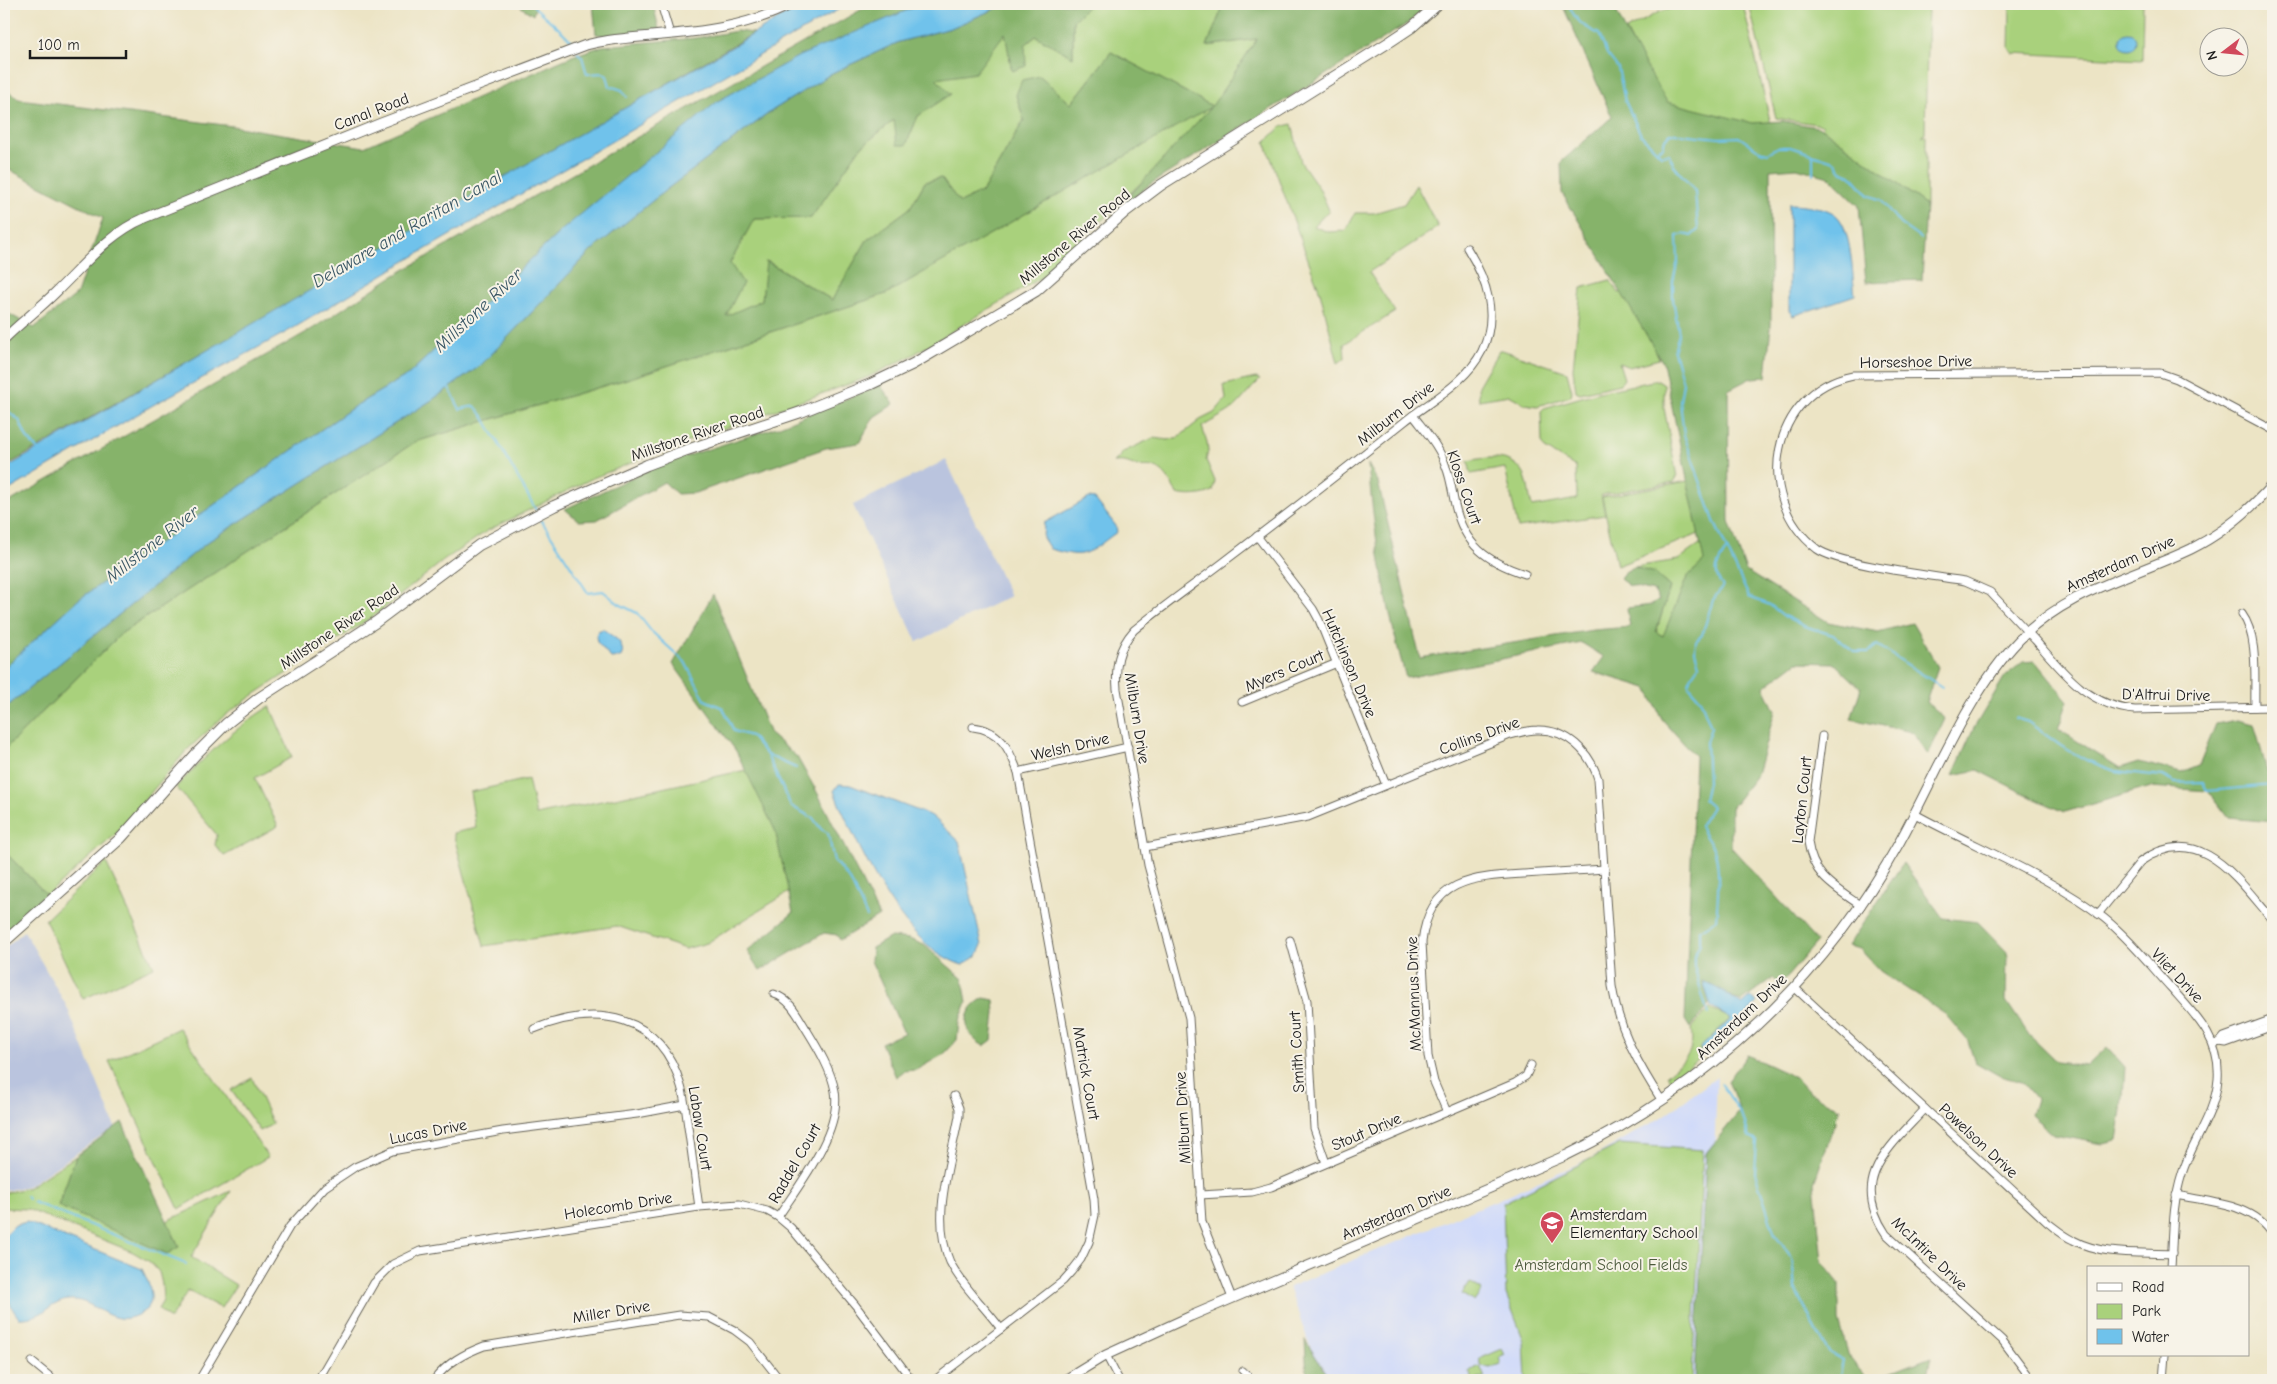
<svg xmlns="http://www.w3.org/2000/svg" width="2277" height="1384" font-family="'Comic Neue',sans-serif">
<rect width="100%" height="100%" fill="#f7f3e8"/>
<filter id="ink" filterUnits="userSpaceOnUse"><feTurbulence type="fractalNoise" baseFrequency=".02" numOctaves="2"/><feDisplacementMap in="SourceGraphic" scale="10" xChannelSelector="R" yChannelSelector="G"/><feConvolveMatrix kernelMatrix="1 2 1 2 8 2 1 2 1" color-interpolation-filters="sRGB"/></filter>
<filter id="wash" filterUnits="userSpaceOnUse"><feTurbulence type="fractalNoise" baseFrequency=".0096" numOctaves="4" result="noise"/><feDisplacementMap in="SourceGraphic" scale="20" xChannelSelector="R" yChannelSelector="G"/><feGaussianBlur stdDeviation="1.12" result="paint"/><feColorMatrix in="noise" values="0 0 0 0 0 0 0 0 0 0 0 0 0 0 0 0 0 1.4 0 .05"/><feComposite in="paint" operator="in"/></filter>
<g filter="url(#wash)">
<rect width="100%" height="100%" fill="#ece4c5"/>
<path fill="#d0daf9" d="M1717,1077L1706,1380H1322L1289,1287L1497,1200L1591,1158L1664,1116Z"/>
<g fill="#bac4de">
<path d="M946,460L1010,596L917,642L853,505Z"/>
<path d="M24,931L67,1007L115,1127L28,1186L4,1191V949Z"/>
</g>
<g fill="#a9d17b" stroke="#62764c">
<path d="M1090,4H1138L1145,9L1152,4H1224L1207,46L1257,39L1213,106L1146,178L1044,276L911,356L866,378L672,447L593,478L487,531L443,561L378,613L255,694L224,716L187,750L116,834L47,895L4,851V750L122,633L415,442L630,378L886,294L1212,106L1111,52L1071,104L1040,76L1016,95L1024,120L983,191L960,203L941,178L925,182L910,208L867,240L832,300L767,261L762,300L725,317L730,263L754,219L811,218L860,148L894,120L906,145L918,116L951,94L935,79L1006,33L1012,71L1025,44L1036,36L1073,57V21Z"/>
<path d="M1687,4H1743L1771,125L1769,128L1667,110L1626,30L1659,12Z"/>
<path d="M1749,4H1928L1925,133L1922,136L1926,135V205L1822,128L1823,125L1776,118Z"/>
<path d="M2010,4H2143L2142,60L2012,53L2009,48Z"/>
<path d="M1292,124L1301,162L1319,188L1329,210L1314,226L1328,232L1345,231L1355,213H1374L1404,204L1416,185L1438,227L1369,272L1395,312L1344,344L1345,358L1338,363L1320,292L1265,142L1281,127Z"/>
<path d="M1610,280L1619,293L1625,291L1648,330L1659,359L1629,367L1619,363L1624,379L1620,384L1580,393L1576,391L1573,369L1581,288Z"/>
<path d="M1499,350H1502L1567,372L1572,391L1571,396L1537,406L1525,404L1509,395L1479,400L1478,386Z"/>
<path d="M1256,378L1260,380C1251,388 1244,398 1236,406C1230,412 1211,421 1202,427L1207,442L1208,451L1206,460L1215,481L1213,491C1203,496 1188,497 1177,494C1172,484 1165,470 1153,467C1149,466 1142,467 1137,466C1126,463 1127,461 1114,462L1121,456V453L1153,438L1168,440L1179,437L1200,420L1214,413L1226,399L1224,385Z"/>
<path d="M1658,380L1664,384V408L1677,477L1674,482L1601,495L1605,515L1518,528L1505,468L1471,474L1468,461C1488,457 1514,453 1525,476C1529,485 1529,497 1532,507L1577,499L1576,467L1545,449L1542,442L1541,411L1544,408L1599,392Z"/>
<path d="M1688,481L1699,534L1617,566L1602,497Z"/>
<path d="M1701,543L1705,561L1687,577L1664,636L1656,633L1670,587L1654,573L1634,567L1678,560Z"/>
<path d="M270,706L292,757L255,778L278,826L224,856L215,845L217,835L176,787C206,756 233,729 270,706Z"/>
<path d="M751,769L816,788L789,892L707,943L685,949L617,926L484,946L453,833L476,828L470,792L528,779L536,815Z"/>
<path d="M106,862L154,967L83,999L45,920Z"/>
<path d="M1709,1009L1731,1018L1699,1049L1704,1055L1682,1073L1670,1080L1667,1075C1685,1059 1695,1055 1691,1029Z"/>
<path d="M179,1028L268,1157L179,1209L109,1061Z"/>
<path d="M252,1078L273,1124L260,1131L231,1090Z"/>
<path d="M1620,1144L1703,1150L1692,1380H1526L1524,1341L1506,1294L1503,1203Z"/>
<path d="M76,1156L58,1206L179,1246L167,1221L231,1191L191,1257L236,1285L221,1308L188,1291L170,1319L158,1309L163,1301L162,1284L159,1272L150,1262L133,1252L27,1209L4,1208V1193L27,1188Z"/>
<path d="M1470,1282L1482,1290L1474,1302L1462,1294Z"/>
<path d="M1502,1349L1505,1355L1499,1358L1501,1364L1490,1368L1482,1366L1479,1359Z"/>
<path d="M1480,1366L1485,1378L1473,1380L1469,1371Z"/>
</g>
<g fill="#86b36b" stroke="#516844">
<path d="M517,4H536L533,15Z"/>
<path d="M593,4H653L659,29L655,31L606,36L596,34Z"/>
<path d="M871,4H926L563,229L409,374L355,406L77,601L4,668V505L312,329L390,278Z"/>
<path d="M1006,4H1090L1073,21V57L1036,36L1025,45L1026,66L1012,71L1005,33L975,73L936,79L951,94L918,116L906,145H897L894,120L860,148L811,218L754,219L730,263L743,283L726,316L762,300L766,261L832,300L867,240L910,208L925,182L941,178L960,203L983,191L1024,120L1016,95L1022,80L1040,76L1071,104L1111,52L1212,106L1257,39L1207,46L1224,4H1428L1410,22L1149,185L1109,218L1211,107L886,294L630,378L415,442L122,633L4,750V709L209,541L432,400L480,366L592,250L667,189L773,110L832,73L899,42L951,28Z"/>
<path d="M1562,4H1613L1625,30L1667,102L1752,123L1783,121L1822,128L1926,205L1922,280L1866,282L1859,206L1829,177L1797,168L1770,170L1771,324L1766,377L1751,378L1728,390L1729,522L1746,571L1828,622L1878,632L1912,623L1938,667L1926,702L1945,719L1928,755L1912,732L1851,719L1861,688L1834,663L1797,662L1764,687L1775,711L1757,774L1731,808V847L1817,942L1780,985L1773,978L1741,1002L1718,989L1705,1010L1690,1028L1685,1020L1695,756L1662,719L1647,688L1593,672L1604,657L1582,643L1406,678C1386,609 1374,536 1368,464L1378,482L1420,658L1593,630L1630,627L1627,608L1652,605L1659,600L1654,591L1628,585L1620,579L1625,572L1634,567L1654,573L1670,587L1656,632L1663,636L1687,577L1704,561L1663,363L1562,193L1561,162L1612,117Z"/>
<path d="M737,31L754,33L353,267L4,467V311L34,328L77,294L103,218L4,167V88L19,99L232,126L364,147L572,56L603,46L696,38Z"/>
<path d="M880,385L894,404L874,417L859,443L826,448L695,493L677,494L664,482L597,520L579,521L565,509L656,466L777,427Z"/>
<path d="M713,594L770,734L797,757L818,794L879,916L840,940L837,935L824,933L760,971L747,951L793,913L775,830L736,751L673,664Z"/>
<path d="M2035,661L2068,701L2058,729L2120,768L2139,762L2181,773L2199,766L2216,724L2237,720L2254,724L2267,771H2273V822L2229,818L2208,791L2151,787L2065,812L2033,798L1978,770L1953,775L1974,728L2005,676L2023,662Z"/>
<path d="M4,851L47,895L4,933Z"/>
<path d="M1903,863L1943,918L1978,922L2007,952L2006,1001L2029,1035L2057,1062L2087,1066L2107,1047L2125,1067L2122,1110L2117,1141L2103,1144L2054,1135L2031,1115L2036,1099L2022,1082L2000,1076L1975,1062L1968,1041L1945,1014L1880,971L1860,949L1848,946Z"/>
<path d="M891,937L909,939L924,945L963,979L967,1002L959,1022L957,1040L944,1054L916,1070L904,1071L896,1077L881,1043L904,1033L871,961L872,948Z"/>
<path d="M984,998L994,1000L995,1013L992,1040L984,1046C961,1034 961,1010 984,998Z"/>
<path d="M1747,1055L1795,1077L1810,1093L1840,1108L1814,1183L1822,1262L1839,1283V1321L1849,1357L1868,1380H1695L1706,1153L1740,1111L1728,1081Z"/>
<path d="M122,1122L179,1247L167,1254L58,1206L76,1156Z"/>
<path d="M1305,1340L1331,1380H1307Z"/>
<path d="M1931,1357L1926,1380H1872Z"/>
</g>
<g fill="#6fc2eb" stroke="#466f84">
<path d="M802,4H848L404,262L292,329L153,405L4,493V469L504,177L732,47Z"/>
<path d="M922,4H1006L951,28L899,42L832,73L773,110L667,189L592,250L480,366L432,400L209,541L4,709V668L78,600L355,406L409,374L563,229L718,101L799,56Z"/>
<circle cx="2128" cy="41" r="8"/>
<path d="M1789,204C1801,204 1829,207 1837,216C1852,231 1852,274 1855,295L1793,316L1789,311Z"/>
<path d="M1089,498L1095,499L1116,526L1117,532C1086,554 1088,560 1050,549L1043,538L1044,523Z"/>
<path d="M603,629L619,641L623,651L621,657L611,658L597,642L596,636L598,631Z"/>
<path d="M839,784L850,785L932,816L959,841L982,945L977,956L962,965C901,944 865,858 839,804L834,791Z"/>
<path d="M1703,981L1726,993L1742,1005L1751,997L1757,1002L1736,1027L1704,1054L1700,1048L1731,1019L1711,1007Z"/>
<path d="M27,1222L142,1269C148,1281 158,1302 144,1311C112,1334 95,1296 68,1300C50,1302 44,1319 19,1318C0,1296 4,1265 4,1236L15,1225Z"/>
</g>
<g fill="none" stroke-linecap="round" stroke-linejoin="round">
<g stroke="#6fc2eb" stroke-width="2">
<path d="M532,4C539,13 571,37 574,45"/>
<path d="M1569,4C1574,20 1584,27 1599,34L1607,54L1618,68L1625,101L1641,135L1661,155L1669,154L1674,166L1695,191L1698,230L1691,236L1684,234L1677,236L1678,261L1673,281V299L1679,334L1674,351L1683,383L1680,401L1684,435L1714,521L1749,597L1770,605L1784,616L1804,626L1833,635L1855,652H1869L1877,645L1942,687"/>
<path d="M577,52L582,57L587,74L603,73L607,76L610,86L622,90L627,97"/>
<path d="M1657,150L1663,147L1665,139L1670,133L1719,138L1739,137L1760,151L1768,153L1778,147H1790L1834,161L1841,171L1851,175L1868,195L1881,200L1900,224L1921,239"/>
<path d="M1813,174V154"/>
<path d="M4,369L6,351L4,350"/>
<path d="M449,388L460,409L475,406L483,416L536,510"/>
<path d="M4,408L19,420L27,438L39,451"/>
<path d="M541,520L588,593L603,591L619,604L637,613L651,631L685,662L705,700L723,708L734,731L751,736L767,755L791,806L813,818L821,829L828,833L834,861L850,880L867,917"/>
<path d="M2015,718L2028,722L2061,746L2086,760L2115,771L2162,776L2175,783L2203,782L2207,791L2273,785"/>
<path d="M767,755L796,768"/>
<path d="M1708,1014L1694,966V957L1700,943V930L1716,920C1718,901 1721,867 1714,850C1710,841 1703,835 1700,826L1712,807L1704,800L1708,782L1706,742L1711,727L1700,699L1689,686L1690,678L1699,665L1695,651L1696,641L1702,635L1713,600L1723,586C1711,572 1718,562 1727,549"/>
<path d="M1721,1083L1744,1119L1749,1137L1757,1141L1755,1173L1775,1235L1792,1258L1795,1288L1818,1334L1830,1353L1843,1360L1839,1380"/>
<path d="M26,1196L28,1199"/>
<path d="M33,1202L186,1264"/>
</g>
</g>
</g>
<g filter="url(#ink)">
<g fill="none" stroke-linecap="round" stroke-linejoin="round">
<g stroke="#656257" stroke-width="9">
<g id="minor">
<path d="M661,4L670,34"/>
<path d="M1413,415C1425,431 1440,447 1446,467C1451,479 1452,492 1455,505C1464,545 1487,562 1525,574"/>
<path d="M2273,430L2177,379L2160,373L1853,375C1770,392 1752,499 1817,549C1839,565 1935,576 1965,581L1990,592C2005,608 2020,624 2035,640C2063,672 2088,706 2135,710L2273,707"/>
<path d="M1257,536L1313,609L1319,620L1386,785"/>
<path d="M2242,614C2259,637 2254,679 2255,707"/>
<path d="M1242,702L1337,663"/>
<path d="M1822,736L1808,842C1813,877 1834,887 1861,906"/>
<path d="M1018,772L1128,747"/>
<path d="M1915,814C1975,847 2050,876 2104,918C2129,938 2150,965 2172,989C2196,1016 2221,1040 2218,1079C2215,1115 2192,1141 2182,1174C2172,1205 2173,1236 2171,1268"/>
<path d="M1145,847L1308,817L1510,735C1519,733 1528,730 1537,730C1567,729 1590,752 1598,779L1612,986C1619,1030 1638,1064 1662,1101"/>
<path d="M2098,914L2140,862C2200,819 2238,880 2273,920"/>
<path d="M1290,940L1307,1001L1314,1128L1326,1163"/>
<path d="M1795,988L2048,1223C2056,1229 2064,1236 2073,1240C2102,1256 2141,1252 2172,1254"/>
<path d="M774,994C791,999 799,1018 808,1032C819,1050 831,1070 835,1091C842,1131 799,1185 778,1217"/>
<path d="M534,1029C597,1003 661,1014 681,1086C685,1099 686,1114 688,1127C692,1154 695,1180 699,1207"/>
<path d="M2220,1042L2224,1037L2273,1019"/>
<path d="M2214,1044L2220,1042L2226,1043L2273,1026"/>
<path d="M954,1096L959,1108V1116C951,1161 930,1218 950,1262C962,1286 985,1307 1001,1329"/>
<path d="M1925,1109C1888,1149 1849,1179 1886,1234L2002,1340L2032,1380"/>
<path d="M1447,1112L1434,1082L1428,1056L1422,942C1429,879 1473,877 1524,874C1551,872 1578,871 1605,869"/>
<path d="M1200,1195L1252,1192L1271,1187L1515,1083L1526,1076L1531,1065"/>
<path d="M2176,1195C2208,1202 2254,1203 2273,1235"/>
<path d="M1232,1298L1202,1222L1189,1018L1148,865L1117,689C1115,666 1118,648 1134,630C1162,607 1192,586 1221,564C1283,517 1344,470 1404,422C1430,401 1466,383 1482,351C1499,315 1487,280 1467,248"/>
<path d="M1106,1355L1119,1380"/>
<path d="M32,1362L54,1380"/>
<path d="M1243,1371L1253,1380"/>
<path d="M199,1380L290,1226L325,1187L355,1167L392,1151L503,1131L637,1114L685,1105"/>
<path d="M318,1380L374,1283L393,1264L420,1251L699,1207L739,1204L767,1211L778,1217L791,1228L856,1306L912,1380"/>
<path d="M434,1380C447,1363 463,1354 484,1346L679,1315L709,1317L734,1330L750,1342L780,1380"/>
<path d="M935,1380L1063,1281L1071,1272L1081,1259L1089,1242L1095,1215L1094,1199L1018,772C1009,748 1000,730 973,727"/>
<path d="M2163,1380L2165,1355"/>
</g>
</g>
<g stroke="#656257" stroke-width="11">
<g id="tertiary">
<path d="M4,339C20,323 39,309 56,292C84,265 109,233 145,218L381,123L586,45C607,39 629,38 651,36C701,32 747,27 792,4"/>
<path d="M1065,1380L1106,1355L1191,1316L1567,1155C1707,1087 1823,980 1899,843C1935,778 1967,694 2019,640C2068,590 2130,578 2191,549C2223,533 2250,510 2273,484"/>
</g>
</g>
<g stroke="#656257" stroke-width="12">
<path id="secondary" d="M4,942L121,838L196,754L226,724L259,698L376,622L479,545L554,506L647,465L684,451L801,412L871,384L913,364L1036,291L1125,212L1161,185L1391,41L1412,27L1438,4"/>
</g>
<use href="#minor" stroke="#fff" stroke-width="7"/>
<use href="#tertiary" stroke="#fff" stroke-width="9"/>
<use href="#secondary" stroke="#fff" stroke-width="10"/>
</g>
</g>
<defs>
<g id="school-pin" transform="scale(1.25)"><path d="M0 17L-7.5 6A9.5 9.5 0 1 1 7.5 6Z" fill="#d1495b" stroke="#f7f3e8"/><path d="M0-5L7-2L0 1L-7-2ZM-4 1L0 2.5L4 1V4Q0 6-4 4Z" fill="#fff"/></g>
</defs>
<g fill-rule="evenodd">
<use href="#school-pin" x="1552" y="1223"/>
</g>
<g text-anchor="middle" stroke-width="4" stroke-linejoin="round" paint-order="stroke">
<g font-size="16" fill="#1c1c1c" stroke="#f7f3e8">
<text transform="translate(371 111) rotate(-21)" y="6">Canal Road</text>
<text transform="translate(1074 236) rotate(-40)" y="6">Millstone River Road</text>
<text transform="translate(1916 361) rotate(-1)" y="6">Horseshoe Drive</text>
<text transform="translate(1395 413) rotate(-38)" y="6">Milburn Drive</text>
<text transform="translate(697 433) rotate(-19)" y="6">Millstone River Road</text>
<text transform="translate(1465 487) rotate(71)" y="6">Kloss Court</text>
<text transform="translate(2120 563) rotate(-24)" y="6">Amsterdam Drive</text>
<text transform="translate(339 626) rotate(-34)" y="6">Millstone River Road</text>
<text transform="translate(1350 663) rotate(67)" y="6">Hutchinson Drive</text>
<text transform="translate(1284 670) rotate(-23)" y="6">Myers Court</text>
<text transform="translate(2166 694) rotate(1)" y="6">D'Altrui Drive</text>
<text transform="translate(1138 718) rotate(81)" y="6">Milburn Drive</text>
<text transform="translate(1479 735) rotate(-20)" y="6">Collins Drive</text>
<text transform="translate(1070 746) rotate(-13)" y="6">Welsh Drive</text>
<text transform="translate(1801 800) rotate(-84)" y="6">Layton Court</text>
<text transform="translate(2178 975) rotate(47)" y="6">Vliet Drive</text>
<text transform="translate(1413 994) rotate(-92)" y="6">McMannus Drive</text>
<text transform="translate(1741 1016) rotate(-43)" y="6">Amsterdam Drive</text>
<text transform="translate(1296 1052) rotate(-93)" y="6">Smith Court</text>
<text transform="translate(1087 1073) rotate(80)" y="6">Matrick Court</text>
<text transform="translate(1182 1118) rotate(-93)" y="6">Milburn Drive</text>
<text transform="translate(701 1128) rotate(81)" y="6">Labaw Court</text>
<text transform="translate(428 1131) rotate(-11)" y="6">Lucas Drive</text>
<text transform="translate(1366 1131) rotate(-23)" y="6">Stout Drive</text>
<text transform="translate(1979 1140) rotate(43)" y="6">Powelson Drive</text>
<text transform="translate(794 1163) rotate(-60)" y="6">Raddel Court</text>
<text transform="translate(618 1205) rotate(-9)" y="6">Holecomb Drive</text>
<text transform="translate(1396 1212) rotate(-23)" y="6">Amsterdam Drive</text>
<text transform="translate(1930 1253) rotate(44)" y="6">McIntire Drive</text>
<text transform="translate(611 1311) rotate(-9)" y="6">Miller Drive</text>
</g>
<g font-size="16" fill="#1c1c1c" stroke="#f7f3e8" text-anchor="start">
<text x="1570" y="1220">Amsterdam<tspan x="1570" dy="18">Elementary School</tspan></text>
</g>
<g font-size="16" fill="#4d5b3d" stroke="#f7f3e8">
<text x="1601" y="1270">Amsterdam School Fields</text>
</g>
<g font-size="18" font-style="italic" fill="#395664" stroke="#f7f3e8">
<text transform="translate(407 229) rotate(-30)" y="6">Delaware and Raritan Canal</text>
<text transform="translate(478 310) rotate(-43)" y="6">Millstone River</text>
<text transform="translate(152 544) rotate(-38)" y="6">Millstone River</text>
</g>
</g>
<rect width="2277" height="1384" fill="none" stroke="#f7f3e8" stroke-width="20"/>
<rect x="2087" y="1266" width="162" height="90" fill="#f7f3e8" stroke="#9f9d96"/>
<rect x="2097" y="1283" width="25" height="8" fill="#ffffff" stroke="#9f9d96"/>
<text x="2132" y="1292" font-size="15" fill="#1c1c1c">Road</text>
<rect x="2097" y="1304" width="25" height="15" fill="#a9d17b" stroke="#9f9d96"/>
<text x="2132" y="1316" font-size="15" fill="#1c1c1c">Park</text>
<rect x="2097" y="1329" width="25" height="15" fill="#6fc2eb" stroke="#9f9d96"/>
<text x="2132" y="1342" font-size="15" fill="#1c1c1c">Water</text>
<g transform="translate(2224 52) rotate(254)"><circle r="24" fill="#f7f3e8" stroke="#9f9d96"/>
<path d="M0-4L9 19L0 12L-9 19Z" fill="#d1495b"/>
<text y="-8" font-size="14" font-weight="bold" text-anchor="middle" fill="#1c1c1c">N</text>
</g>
<path d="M30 50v8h96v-8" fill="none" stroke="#1c1c1c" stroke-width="2.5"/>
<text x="38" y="50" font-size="15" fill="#1c1c1c" stroke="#f7f3e8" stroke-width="4" paint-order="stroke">100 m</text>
</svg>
